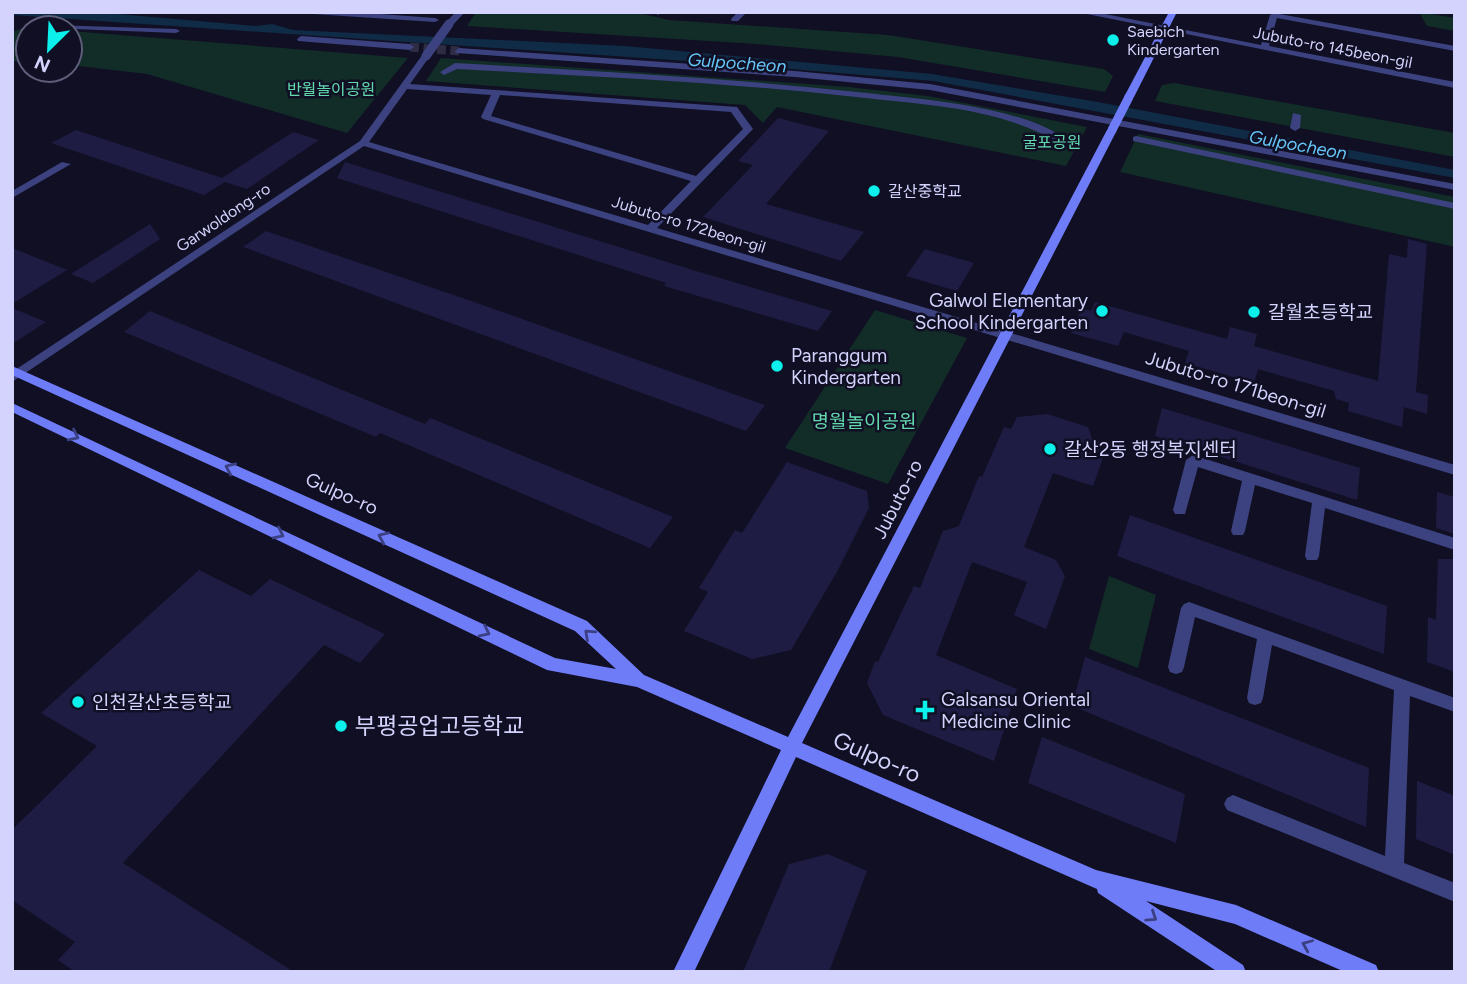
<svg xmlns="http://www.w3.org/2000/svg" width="1467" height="984" font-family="Figtree,'Noto Sans KR',sans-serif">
<rect width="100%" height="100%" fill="#100f23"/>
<g fill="#122c28">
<path d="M476,12H635L669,20L888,35L1104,69L1113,76L1105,92L898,57L757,44L467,26Z"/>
<path d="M1419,12L1455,18V31L1427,26Z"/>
<path d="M23,28H28V62L12,61V32Z"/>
<path d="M70,31L408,58L347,133L147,74L70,65Z"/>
<path d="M441,58L849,87L928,96L1087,127L1066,166L777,107L763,123L745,105L426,81Z"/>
<path d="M1174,83L1455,133V157L1155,101L1162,85Z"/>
<path d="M1138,134L1455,197V247L1120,172Z"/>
<path d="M875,310L967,338L888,484L785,448Z"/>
<path d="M1109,576L1156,595L1138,668L1089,649Z"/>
</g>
<path fill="#102b46" d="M12,12H95L256,26L272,24L293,30L625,46L932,74L1098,102L1455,170V178L933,81L731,64L12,15Z"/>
<g fill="#1f1c43">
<path d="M778,118L829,131L766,204L864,232L841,261L703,217L753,165L738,161Z"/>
<path d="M76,130L222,178L293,132L319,140L247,189L225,182L204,195L51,143Z"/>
<path d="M345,162L696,271L832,311L818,331L664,286L666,283L337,178Z"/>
<path d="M150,224L160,239L93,283L71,274Z"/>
<path d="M266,231L474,302L765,405L746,431L243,247Z"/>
<path d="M1408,239L1427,244L1416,392L1428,395L1427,414L1404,407L1402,427L1348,411L1349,403L1336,399L1334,391L1258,369L1254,383L1185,363L1189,351L1124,332L1118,346L1071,333L1082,308L1091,311L1095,302L1227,339L1230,327L1257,334L1254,346L1378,381L1389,254L1407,258Z"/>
<path d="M12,248L67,270L12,304Z"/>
<path d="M925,249L974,263L957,291L906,276Z"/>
<path d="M12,308L46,322L12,344Z"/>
<path d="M150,311L425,424L430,418L673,517L650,548L380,433L376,437L124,332Z"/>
<path d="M1162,408L1360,468L1357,500L1155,436Z"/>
<path d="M1047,414L1088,427L1092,439L1108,444L1093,486L1053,473L1024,547L1056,560L1065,576L1046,629L1014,615L1027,582L972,562L936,655L1017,689L994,761L883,715L867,683L875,661L878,662L914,586L920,588L943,531L959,526L979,476L982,477L1004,427L1011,429L1017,417Z"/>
<path d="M787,462L867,491L869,508L838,570L791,650L752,659L684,631L708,592L699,588L735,530L742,533Z"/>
<path d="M1437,492L1455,497V534L1436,528Z"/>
<path d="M1130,515L1387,606L1384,654L1117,556Z"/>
<path d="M1438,559H1455V672L1427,662L1428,617L1436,620Z"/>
<path d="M199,570L251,596L270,579L385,634L360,663L324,645L123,863L294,972H75L58,960L75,942L12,900V830L97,746L41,713Z"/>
<path d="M1085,657L1369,768L1366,827L1072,706Z"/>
<path d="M1042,737L1185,794L1176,843L1028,783Z"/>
<path d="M1417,781L1455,796V855L1416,839Z"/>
<path d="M828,854L867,871L829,972H743L789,864Z"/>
</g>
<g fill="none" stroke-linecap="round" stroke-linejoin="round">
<path stroke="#2d2c44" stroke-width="9" stroke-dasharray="9 4.5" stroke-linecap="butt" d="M410,47L459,51"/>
<g fill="#3c427f" fill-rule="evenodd">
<path d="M309,12H354L435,18L439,20L435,22L313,14Z"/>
<path d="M52,25L176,29L180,31L176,33L49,28Z"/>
<path d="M301,36L410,44L414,47L410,50L298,41L297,39Z"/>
<path d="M459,48L795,71L930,84L1455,184V190L930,90L795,77L456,53L455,51Z"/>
<path d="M455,63C593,71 730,78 867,93C920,99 1031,107 1070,143L1062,145C1002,107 925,105 856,97C723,82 590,76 457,69L444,75L440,72Z"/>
<path d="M1293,113L1301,115L1300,128L1295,131L1290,128Z"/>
<path d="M1136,136L1455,203V209L1133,141V137Z"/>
</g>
<g fill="#3c427f" fill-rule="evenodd">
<path d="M456,12H465L452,26H446V22Z"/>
<path d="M655,12H663L658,15Z"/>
<path d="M738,12H747L738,21H732L731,19Z"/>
<path d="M1077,12H1095L1261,45L1270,15L1274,13L1455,46V51L1277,18L1269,46L1455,82V88Z"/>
<path d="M423,54L430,56L410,84L737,107L753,129L657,228L1455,465V475L364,146L12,382V372L360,141ZM407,89L491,95L481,117L483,119L691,181L648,225L369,142ZM500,95L731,112L743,129L696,176L491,116Z"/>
<path d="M62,162L71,164L12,198V191Z"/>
<path d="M1193,455L1455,538V550L1325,508L1319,556L1317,560H1307L1305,556L1312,503L1255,485L1245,531L1243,535H1233L1231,531L1242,481L1198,467L1185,514H1175L1173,510L1186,460Z"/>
<path d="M1189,602L1455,698V712L1410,696L1404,863L1455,883V902L1227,810L1224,804L1227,798L1233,795L1385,856L1394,690L1272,645L1263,698L1261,703L1255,705L1249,703L1247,698L1257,639L1195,617L1184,667L1182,672L1176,674L1170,672L1168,667L1181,608L1184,604Z"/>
</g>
<g fill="#6f7cf8" fill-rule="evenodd">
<path d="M1169,12H1177L1134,97L1126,99L1124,97Z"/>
<path d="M1112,127L1117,130L802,743L1096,870L1236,905L1376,965L1379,972H1345L1235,924L1146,901L1243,965L1246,972H1218L1098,893L1097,889L796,757L694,972H673L781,750L637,687L547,670L12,412V403L555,658L616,669L575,631L12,375V366L587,621L644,675L788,737L1107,130Z"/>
</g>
<path stroke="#3c427f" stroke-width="9" d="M426,56L449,24"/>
<path stroke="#6f7cf8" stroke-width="9" d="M1112,130L1129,97"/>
</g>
<defs><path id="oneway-chevron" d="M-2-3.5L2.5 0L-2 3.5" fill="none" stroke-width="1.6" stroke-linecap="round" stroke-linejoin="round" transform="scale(1.75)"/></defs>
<g stroke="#3b4083">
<use href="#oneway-chevron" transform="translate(74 436) rotate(26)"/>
<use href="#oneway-chevron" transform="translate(230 468) rotate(-156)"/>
<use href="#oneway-chevron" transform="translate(279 534) rotate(26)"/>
<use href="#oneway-chevron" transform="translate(383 537) rotate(-156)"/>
<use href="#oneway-chevron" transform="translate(485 632) rotate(26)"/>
<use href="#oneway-chevron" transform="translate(589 634) rotate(-138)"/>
<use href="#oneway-chevron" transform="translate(1152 917) rotate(34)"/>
<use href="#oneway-chevron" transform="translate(1307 945) rotate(-157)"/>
</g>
<g fill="#0cf0eb" stroke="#100f23" stroke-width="2.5">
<circle cx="1113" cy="40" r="7"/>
<circle cx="874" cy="191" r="7"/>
<circle cx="1102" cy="311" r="7"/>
<circle cx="1254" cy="312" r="7"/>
<circle cx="777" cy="366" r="7"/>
<circle cx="1050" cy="449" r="7"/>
<circle cx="78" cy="702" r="7"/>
<path d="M921.5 699.5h7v7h7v7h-7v7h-7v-7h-7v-7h7z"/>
<circle cx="341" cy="726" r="7"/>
</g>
<g text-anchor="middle" stroke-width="5" stroke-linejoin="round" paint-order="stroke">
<g font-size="16" fill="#d3d3fd" stroke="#100f23" text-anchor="start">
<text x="1127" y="37">Saebich<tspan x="1127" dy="18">Kindergarten</tspan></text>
<text x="888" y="197">갈산중학교</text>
</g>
<g font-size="16" fill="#d3d3fd" stroke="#100f23">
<text transform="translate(1333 47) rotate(11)" y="6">Jubuto-ro 145beon-gil</text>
<text transform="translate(223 217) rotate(-34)" y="6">Garwoldong-ro</text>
<text transform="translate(689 224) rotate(17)" y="6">Jubuto-ro 172beon-gil</text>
</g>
<g font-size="16" fill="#62d9ad" stroke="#100f23">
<text x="331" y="95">반월놀이공원</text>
<text x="1052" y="148">굴포공원</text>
</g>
<g font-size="18" font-style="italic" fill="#66c6f8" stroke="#100f23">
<text transform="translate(737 63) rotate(4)" y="6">Gulpocheon</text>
<text transform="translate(1298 145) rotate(10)" y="6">Gulpocheon</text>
</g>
<g font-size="19" fill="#d3d3fd" stroke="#100f23" text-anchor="start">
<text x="1088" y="307" text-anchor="end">Galwol Elementary<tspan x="1088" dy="22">School Kindergarten</tspan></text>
<text x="1268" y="319">갈월초등학교</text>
<text x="791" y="362">Paranggum<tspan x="791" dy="22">Kindergarten</tspan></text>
<text x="1064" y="456">갈산2동 행정복지센터</text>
<text x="941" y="706">Galsansu Oriental<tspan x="941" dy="22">Medicine Clinic</tspan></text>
<text x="92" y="709">인천갈산초등학교</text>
</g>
<g font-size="19" fill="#d3d3fd" stroke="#100f23">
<text transform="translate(1236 384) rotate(17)" y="7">Jubuto-ro 171beon-gil</text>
<text transform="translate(342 493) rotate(24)" y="7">Gulpo-ro</text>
<text transform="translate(897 499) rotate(-63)" y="7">Jubuto-ro</text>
</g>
<g font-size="19" fill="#62d9ad" stroke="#100f23">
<text x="864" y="428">명월놀이공원</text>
</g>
<g font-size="23" fill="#d3d3fd" stroke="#100f23" text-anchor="start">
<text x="355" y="734">부평공업고등학교</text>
</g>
<g font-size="23" fill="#d3d3fd" stroke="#100f23">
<text transform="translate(877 757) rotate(24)" y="8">Gulpo-ro</text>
</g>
</g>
<rect width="1467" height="984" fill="none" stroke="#d3d3fd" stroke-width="28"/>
<g transform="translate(49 49) rotate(204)"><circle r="33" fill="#100f23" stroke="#5e5d7a" stroke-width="2"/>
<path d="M0-5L12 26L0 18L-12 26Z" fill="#0cf0eb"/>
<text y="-10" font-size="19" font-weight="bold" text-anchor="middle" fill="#d3d3fd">N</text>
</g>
</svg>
